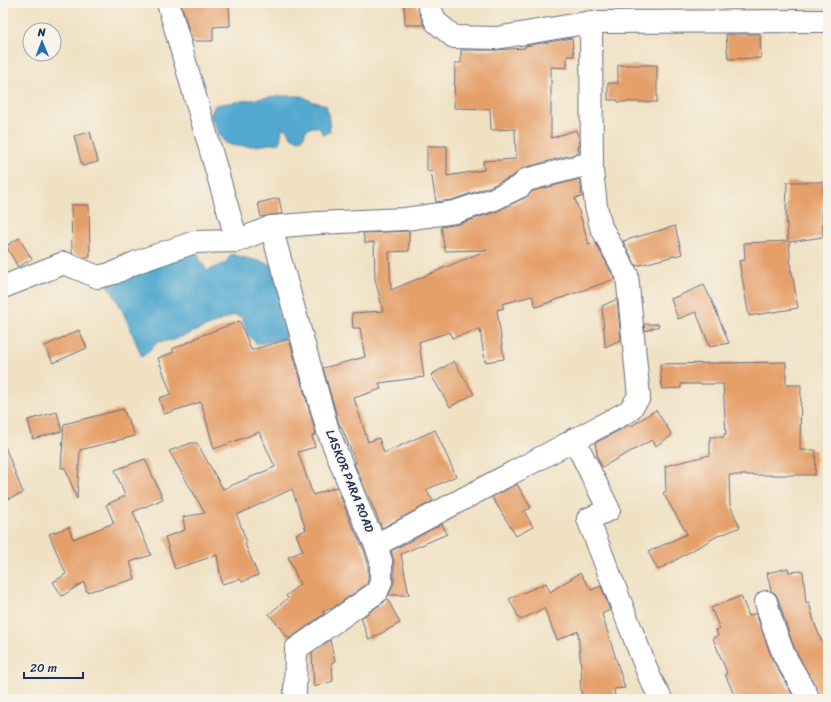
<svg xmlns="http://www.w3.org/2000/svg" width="831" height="702" font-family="Sriracha,sans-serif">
<rect width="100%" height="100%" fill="#f7f3e8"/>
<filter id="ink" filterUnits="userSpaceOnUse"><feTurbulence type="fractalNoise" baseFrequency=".025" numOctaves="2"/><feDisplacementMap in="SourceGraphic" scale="8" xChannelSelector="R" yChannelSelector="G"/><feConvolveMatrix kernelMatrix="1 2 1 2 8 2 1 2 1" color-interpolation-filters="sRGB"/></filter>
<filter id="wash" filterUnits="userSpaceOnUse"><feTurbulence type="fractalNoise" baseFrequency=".012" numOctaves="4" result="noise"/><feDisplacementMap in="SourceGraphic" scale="16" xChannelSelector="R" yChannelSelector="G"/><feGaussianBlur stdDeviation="0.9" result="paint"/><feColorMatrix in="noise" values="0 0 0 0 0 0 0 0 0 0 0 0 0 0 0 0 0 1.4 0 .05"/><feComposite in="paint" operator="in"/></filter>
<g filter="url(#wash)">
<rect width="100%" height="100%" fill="#f0e1c3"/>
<g fill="#52a9cf" stroke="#366c96">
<path d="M277,96H301L314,102L326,105L328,113L330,131L323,135L319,127H312L306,130L304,136L301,140L292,138L286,129L282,128L280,143C266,144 238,150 226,143C220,139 213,122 210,116L215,105Z"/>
<path d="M195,251L207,271L226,263L231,254C245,259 259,260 272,265L285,292L277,312L294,332L283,339L257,344L248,335L242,317L234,315L174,340L158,342L142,357C132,334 122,304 107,285Z"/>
</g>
<g id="blocks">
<g fill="#e59f69">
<path d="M181,3H229L230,26L213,27V41H192Z"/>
<path d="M416,3L424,25H405L404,4Z"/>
<path d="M726,34H760L761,58L728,59Z"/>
<path d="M572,38L574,56H567V68L551,67V138L576,130L579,140V146L578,147L579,153L523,168L513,176L489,187L452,200L436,202L431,171H427V146H447V176L484,170L483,161L516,159L515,129L491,130L490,109L454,108L455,63H461V50H496L525,48V46Z"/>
<path d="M618,65H657V102H618V100H608V83H618Z"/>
<path d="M90,132L98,162L82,166L74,136Z"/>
<path d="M580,179L582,197L575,198L589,245L595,242L615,279L536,307L532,296L502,304L504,308L497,310L504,359L485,362L480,329L452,338L450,332L419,342L424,377L379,383L381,389L354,398L368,442L379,438L384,453L435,430L456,476L426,490L433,501L382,528L354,463H356L341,426L340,427L323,368L365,357L360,328H353L352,313L383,311L375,279L374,242L365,243L363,233L409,231V251L389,252L391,290L487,250L445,251L441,227L459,224L498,211L526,197L533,191Z"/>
<path d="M787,182H823V206H822L823,237L789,242L791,272H792L798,308L749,316L739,261L745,260L744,243L788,241L786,213Z"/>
<path d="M279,198L282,214L270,215L261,217L258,203Z"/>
<path d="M71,205H89L90,257L83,258L72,253Z"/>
<path d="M675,226L682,254L636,266L623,241Z"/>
<path d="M19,238L32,259L18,267L6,246Z"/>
<path d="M704,285L711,299L729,343L710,347L696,312L678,319L671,299Z"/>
<path d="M617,299L621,340L605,347L602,306Z"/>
<path d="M240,321L251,350L289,339L316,434L312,436L315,447L298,452L313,495L337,487L350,521L364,550L368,563V580L367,584L333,608L323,611L324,614L291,638H288L269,614L288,598L286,596L300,584L288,557L303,551L296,534L306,530L292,489L237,515L247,543L245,544L258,575L242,582L240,579L222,584L217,555L175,569L165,537L185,530L183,517L205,513L169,451L191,443H197L223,489L275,467L259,432L214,449L201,402L164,414L159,398L171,394L158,358L174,352L172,349L196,339L195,338Z"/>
<path d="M644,324H658L659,326L645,331Z"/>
<path d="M79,330L87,348L53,363L45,346Z"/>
<path d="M454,361L474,394L450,407L431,375Z"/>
<path d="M786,362V385H801L800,450H816L815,475H729L730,505L740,527L724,534L723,533L658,570L648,552L687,534L663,493L666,491L665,466L710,455V437H724V434H726L723,384H681V388L662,389L660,364Z"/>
<path d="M123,409L135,436L80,450L77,499L65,468H61L64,424Z"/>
<path d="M656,410L672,435L656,446L652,440L602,467L598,458L595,443L629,425L630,427Z"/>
<path d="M57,412L62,431L33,439L28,420Z"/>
<path d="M3,444H4L23,493L3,501Z"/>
<path d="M145,459L163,499L133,512L151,555L130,562L135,579L87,592L84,582L62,596L53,582L66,574L49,534L69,527L73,539L114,523L106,505L125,496L115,470Z"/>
<path d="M517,484L531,508L524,511L533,527L516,536L492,497Z"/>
<path d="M442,524L447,534L401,554L409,595H389L394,582V561L391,551Z"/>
<path d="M788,568L789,572L803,571L806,603L809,602L814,622L828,657V692L820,695L795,650L785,622L778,598L775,593L771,591L767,573Z"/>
<path d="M580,573L591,590L601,586L610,610L602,614L625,688L614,689L615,699H582L580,680H582L578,631L557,640L544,608L520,620L509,599L546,583L550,592Z"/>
<path d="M741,596L749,616L756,613L772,659L795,699H736L725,674L727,673L713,638L718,636L716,630L720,629L711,608Z"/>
<path d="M387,598L400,623L369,640L361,618L384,602Z"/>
<path d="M330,640L335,662H332L333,681L314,687L312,653Z"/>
</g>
</g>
</g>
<g filter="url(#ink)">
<use href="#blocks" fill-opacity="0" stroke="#666d81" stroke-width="1"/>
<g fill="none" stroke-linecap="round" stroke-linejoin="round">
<g stroke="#666d81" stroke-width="24">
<g id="minor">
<path d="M168,3L237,241"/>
<path d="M428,3L436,22L454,37L496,38L591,22"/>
<path d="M271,227L328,431L362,516L376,545L381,561V582L377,592L296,649L295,699"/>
<path d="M3,287L64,263L98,277L114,273L137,262L195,242L237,241L271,227L318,223L405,219L455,212L494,199L521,186L526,180L592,163"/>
<path d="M574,439L609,510L588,519L650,678L661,699"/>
<path d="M376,545L629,411L639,397L627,275L601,227L596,206L592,171L591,22L828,21"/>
<path d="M766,602L773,626L784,655L809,699"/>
</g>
</g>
<use href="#minor" stroke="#fff" stroke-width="22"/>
</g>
</g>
<g text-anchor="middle" stroke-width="3" stroke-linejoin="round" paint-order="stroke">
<g font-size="12" fill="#1b2f5e" stroke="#f7f3e8">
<text transform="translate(350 481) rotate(68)" y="4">LASKOR PARA ROAD</text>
</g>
</g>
<rect width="831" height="702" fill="none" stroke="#f7f3e8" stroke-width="16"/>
<g transform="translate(42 42) rotate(359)"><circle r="19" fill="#f7f3e8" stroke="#9fa5b1"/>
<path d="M0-3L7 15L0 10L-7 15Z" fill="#1f6fb2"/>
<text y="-6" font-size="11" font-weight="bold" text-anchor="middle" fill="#1b2f5e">N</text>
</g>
<path d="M24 672v6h59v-6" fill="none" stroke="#1b2f5e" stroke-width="2"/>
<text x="30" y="672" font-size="12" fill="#1b2f5e" stroke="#f7f3e8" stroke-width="3" paint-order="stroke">20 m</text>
</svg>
